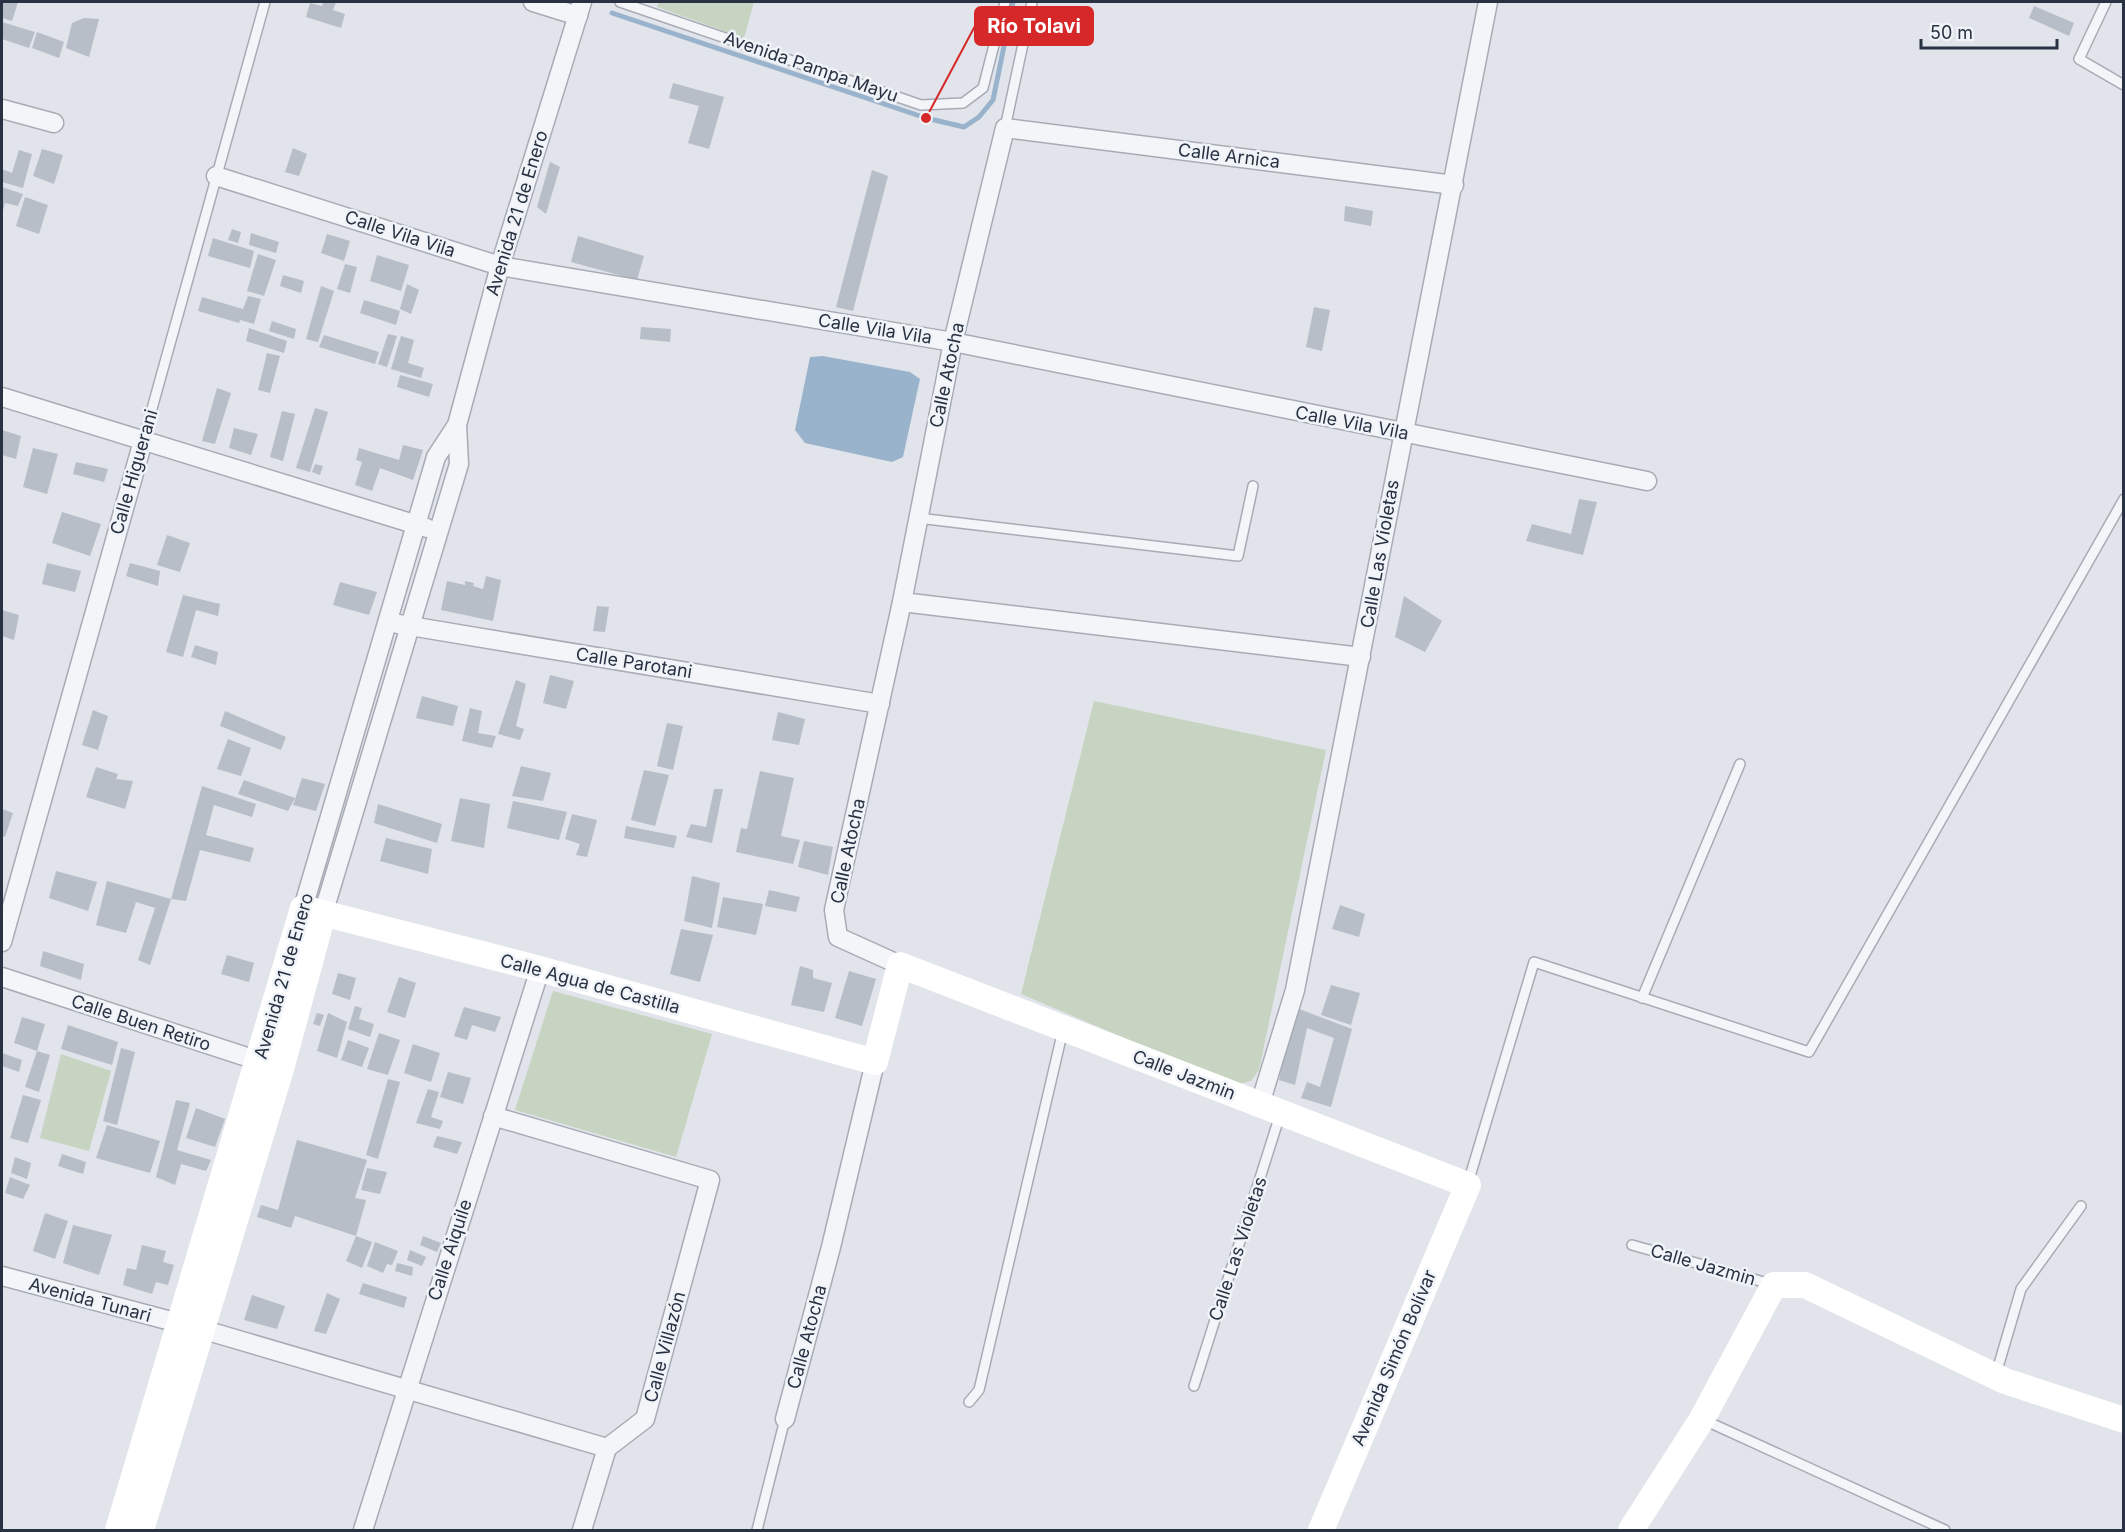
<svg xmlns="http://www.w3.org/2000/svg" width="2125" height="1532" font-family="Inter,sans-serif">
<rect width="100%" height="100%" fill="#e1e4ea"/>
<g fill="#c6d4c1">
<path d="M659,2H754L744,38L657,7Z"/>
<path d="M1094,701L1326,750L1259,1070L1251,1081L1235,1085L1021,994Z"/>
<path d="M553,991L712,1034L676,1157L515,1110Z"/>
<path d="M61,1054L111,1071L89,1151L40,1138Z"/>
</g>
<path fill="#9ab3cc" d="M823,356L910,372L920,379L903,457L892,462L805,443L795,430L810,357Z"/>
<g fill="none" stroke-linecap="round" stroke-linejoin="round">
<path stroke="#9ab3cc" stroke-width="5" d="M612,13L926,118L964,127L979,117L993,100L1013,2"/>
</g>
<g fill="#b7bec8">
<path d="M2,2H18L12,21L2,18Z"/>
<path d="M323,2H336L333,10L345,14L341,28L306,17L310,3L322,6Z"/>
<path d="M2034,6L2074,23L2069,36L2029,18Z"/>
<path d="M84,18L99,19L89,57L66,48L72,23Z"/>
<path d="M2,22L35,32L29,48L2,39Z"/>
<path d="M37,32L64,42L59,58L32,48Z"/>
<path d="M673,83L724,97L709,149L688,143L699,106L669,98Z"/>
<path d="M293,148L307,154L299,176L285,172Z"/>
<path d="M42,149L63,155L54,184L33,176Z"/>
<path d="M19,150L32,154L23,188L2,182V169L12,173Z"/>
<path d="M550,162L560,167L546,214L537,207Z"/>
<path d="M872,170L888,176L853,311L836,307Z"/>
<path d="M2,187L23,194L18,206L5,203L2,214Z"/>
<path d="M25,197L48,205L39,234L16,226Z"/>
<path d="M1345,206L1373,211L1371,226L1344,221Z"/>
<path d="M232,229L241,232L238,243L228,240Z"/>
<path d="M251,233L279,242L276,253L249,245Z"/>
<path d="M327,234L350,241L344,261L321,253Z"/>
<path d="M578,236L644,256L637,280L571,262Z"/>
<path d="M213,238L254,251L250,268L208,256Z"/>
<path d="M258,254L276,260L264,296L247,291Z"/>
<path d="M377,255L409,265L401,291L370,281Z"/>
<path d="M345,264L357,267L350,293L337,289Z"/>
<path d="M283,275L304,281L301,293L280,286Z"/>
<path d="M407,284L419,290L411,314L400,309Z"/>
<path d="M321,286L334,291L318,342L306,339Z"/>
<path d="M248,296L261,299L254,324L240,320L239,323L198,311L202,297L243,309Z"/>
<path d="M364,300L400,311L396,325L360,313Z"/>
<path d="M1314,307L1330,310L1322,351L1306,347Z"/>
<path d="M272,321L296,329L294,339L269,331Z"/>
<path d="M641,327L671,329L670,342L640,339Z"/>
<path d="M249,328L287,341L284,353L246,341Z"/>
<path d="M388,334L397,336L387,367L378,364Z"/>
<path d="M324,335L379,352L375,364L319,347Z"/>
<path d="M401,336L414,340L408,363L424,368L421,378L391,369Z"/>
<path d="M267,353L280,356L270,393L258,390Z"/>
<path d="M400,375L433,384L429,397L397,387Z"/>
<path d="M217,388L231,393L215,444L202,441Z"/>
<path d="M315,408L328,412L310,472L296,468Z"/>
<path d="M282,411L295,414L283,461L270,457Z"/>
<path d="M234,428L258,434L251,455L229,448Z"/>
<path d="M2,430L21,436L16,459L2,455Z"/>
<path d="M403,445L423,450L413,480L380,468L372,491L355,485L362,462L356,460L359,448L399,460Z"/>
<path d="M33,448L58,454L47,494L23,487Z"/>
<path d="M76,462L108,469L104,482L73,474Z"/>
<path d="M315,464L323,466L320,475L312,472Z"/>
<path d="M1579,499L1597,502L1583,555L1526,541L1532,524L1571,534Z"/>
<path d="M62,512L101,524L90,556L52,543Z"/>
<path d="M167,535L190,543L180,572L157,565Z"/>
<path d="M47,563L81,571L75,592L42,584Z"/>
<path d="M130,563L160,571L158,586L126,576Z"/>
<path d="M486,576L501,580L493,621L441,610L447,581L465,585V581L474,583L473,586L483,589Z"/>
<path d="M340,582L377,592L369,615L333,605Z"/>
<path d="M183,595L220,604L218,616L196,610L183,657L166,652Z"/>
<path d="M1404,596L1442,621L1425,652L1395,637Z"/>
<path d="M597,606L609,607L605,632L593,631Z"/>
<path d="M2,610L19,615L14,640L2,636Z"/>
<path d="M195,645L218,652L216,665L191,657Z"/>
<path d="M550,675L574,681L566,709L543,703Z"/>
<path d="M516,680L526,684L516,726L524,729L520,740L498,734Z"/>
<path d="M422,696L458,706L453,726L416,718Z"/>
<path d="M470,708L482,711L478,733L496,736L492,748L462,741Z"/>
<path d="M93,710L108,716L98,750L82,745Z"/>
<path d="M225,711L286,737L281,750L220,726Z"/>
<path d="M778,712L805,719L799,745L772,740Z"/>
<path d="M667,723L683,726L673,770L657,766Z"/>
<path d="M228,739L251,748L241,776L217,769Z"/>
<path d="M521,766L551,773L543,801L512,796Z"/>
<path d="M96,767L118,774L116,779L133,781L125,809L86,797Z"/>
<path d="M644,770L669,775L655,826L631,820Z"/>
<path d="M760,771L794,778L781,836L800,840L793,864L736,852L741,828L747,829Z"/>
<path d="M302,778L325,784L316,811L293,805Z"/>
<path d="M244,780L295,798L288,811L238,794Z"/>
<path d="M202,786L256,804L252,817L214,805L206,835L254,848L250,862L200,850L186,901L171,899Z"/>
<path d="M714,789H723L712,843L686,837L691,824L706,827Z"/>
<path d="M460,798L490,804L484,848L451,841Z"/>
<path d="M513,801L567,812L559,840L507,828Z"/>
<path d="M378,804L442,824L437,843L374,823Z"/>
<path d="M2,809L13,813L5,837L2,836Z"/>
<path d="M572,814L597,820L587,857L576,855L580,844L565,839Z"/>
<path d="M626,826L677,836L674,848L624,838Z"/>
<path d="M386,838L432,849L428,874L380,861Z"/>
<path d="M804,841L833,847L828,875L798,867Z"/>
<path d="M56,871L97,882L88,911L49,898Z"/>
<path d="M692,876L720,883L712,928L684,921Z"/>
<path d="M107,881L171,899L150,965L138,960L155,908L136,902L126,933L96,925Z"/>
<path d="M769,890L800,897L796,912L765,906Z"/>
<path d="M723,897L763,904L756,935L717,927Z"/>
<path d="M1340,905L1365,914L1359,937L1332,929Z"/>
<path d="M681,929L713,935L700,982L670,974Z"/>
<path d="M43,951L84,964L81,980L40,966Z"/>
<path d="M227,955L254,963L249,982L221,974Z"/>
<path d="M800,966L813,970V978L832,983L824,1012L791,1005Z"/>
<path d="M849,971L876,979L862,1026L835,1018Z"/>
<path d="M338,973L356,978L350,1000L332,994Z"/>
<path d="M399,977L416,983L405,1018L387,1012Z"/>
<path d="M1331,985L1360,993L1351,1025L1321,1015Z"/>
<path d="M355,1006L362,1008L359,1019L374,1024L370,1037L348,1029Z"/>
<path d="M464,1007L501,1017L495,1032L472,1025L467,1040L454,1036Z"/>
<path d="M1294,1007L1352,1029L1331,1107L1301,1098L1307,1082L1320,1087L1334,1038L1307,1028L1295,1085L1279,1080Z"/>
<path d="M317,1013L324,1015L320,1026L313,1024Z"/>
<path d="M328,1013L347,1022L337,1058L317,1051Z"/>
<path d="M22,1017L45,1024L37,1051L14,1043Z"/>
<path d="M68,1025L118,1042L112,1065L61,1049Z"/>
<path d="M379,1033L400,1040L388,1075L367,1069Z"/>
<path d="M348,1040L369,1048L362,1067L341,1060Z"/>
<path d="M413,1044L440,1053L431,1082L404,1073Z"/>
<path d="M121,1048L135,1052L117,1125L103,1121Z"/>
<path d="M37,1051L50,1055L39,1092L25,1087Z"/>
<path d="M2,1053L22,1060L19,1072L2,1066Z"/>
<path d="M448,1072L471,1078L463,1104L440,1097Z"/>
<path d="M388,1079L400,1082L378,1159L366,1155Z"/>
<path d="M428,1089L439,1092L431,1117L443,1121L440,1129L416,1123Z"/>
<path d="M23,1095L41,1100L28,1143L10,1138Z"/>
<path d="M176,1100L190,1103L177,1150L211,1160L206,1171L181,1164L175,1185L156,1177Z"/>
<path d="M196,1108L225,1119L215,1147L186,1138Z"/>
<path d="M107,1125L160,1141L150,1173L96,1158Z"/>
<path d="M437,1136L462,1142L457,1154L433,1147Z"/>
<path d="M297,1140L367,1160L355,1198L366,1200L356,1236L295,1216L291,1228L257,1217L261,1205L278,1210Z"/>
<path d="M62,1154L86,1162L83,1174L58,1166Z"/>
<path d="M15,1157L31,1163L27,1179L11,1173Z"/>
<path d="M367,1168L387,1172L380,1194L361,1190Z"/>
<path d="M10,1177L30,1185L23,1199L5,1193Z"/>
<path d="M45,1213L68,1221L55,1259L33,1251Z"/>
<path d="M73,1225L112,1235L99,1275L63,1263Z"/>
<path d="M356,1236L372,1242L362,1268L346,1261Z"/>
<path d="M423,1236L441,1243L437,1252L420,1245Z"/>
<path d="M375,1242L398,1251L392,1265L387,1264L383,1273L367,1266Z"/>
<path d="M142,1245L166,1251L163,1262L174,1265L168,1285L156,1282L152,1294L123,1285L127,1268L136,1270Z"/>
<path d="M410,1250L426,1257L422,1266L407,1260Z"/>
<path d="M397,1263L413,1267L412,1276L395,1271Z"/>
<path d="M363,1283L407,1297L404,1308L359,1294Z"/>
<path d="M327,1293L340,1299L326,1334L314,1331Z"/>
<path d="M252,1295L285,1306L277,1329L244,1320Z"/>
</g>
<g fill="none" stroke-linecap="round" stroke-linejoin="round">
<g stroke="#a6abb5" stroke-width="12">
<g id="lane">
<path d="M620,2L921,105L963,103L983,88L1005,2"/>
<path d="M2106,2L2079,59L2124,85"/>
<path d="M1005,128L1032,2"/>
<path d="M143,441L265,2"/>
<path d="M918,518L1238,556L1253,486"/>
<path d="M1642,998L1740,764"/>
<path d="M1468,1183L1534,962L1809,1052L2124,499"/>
<path d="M1632,1245L1771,1284"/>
<path d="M1996,1374L2021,1289L2081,1206"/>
<path d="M1194,1386L1280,1115"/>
<path d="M969,1402L979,1390L1063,1030"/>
<path d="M1704,1420L1945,1530"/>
<path d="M757,1530L785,1419"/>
</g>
</g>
<g stroke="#a6abb5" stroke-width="21">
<g id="street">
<path d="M533,2L578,16"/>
<path d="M2,109L54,123"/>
<path d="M216,176L500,266L953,342L1647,481"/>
<path d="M2,397L427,528"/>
<path d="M902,602L1361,657"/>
<path d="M398,624L880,704"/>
<path d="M303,908L436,457L457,425L500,266L582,2"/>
<path d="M323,914L459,464L457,425"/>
<path d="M2,942L143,441"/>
<path d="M900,965L838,937L834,910L902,602L953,342L1005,128L1454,185"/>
<path d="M2,977L268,1064"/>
<path d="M1260,1104L1295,990L1488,2"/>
<path d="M493,1116L710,1180L645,1419L607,1448L582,1530"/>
<path d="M2,1276L201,1329L607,1448"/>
<path d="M785,1419L831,1247L875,1062"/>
<path d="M363,1530L540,969"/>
</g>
</g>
<use href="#lane" stroke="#f4f5f8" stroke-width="9"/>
<use href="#street" stroke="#f4f5f8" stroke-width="18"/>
<g stroke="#fff" stroke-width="26">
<path d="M118,1530L303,908L540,969L875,1062L900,965L1468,1185L1321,1530"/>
<path d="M141,1530L281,1069L323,914"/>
<path d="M1631,1530L1702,1419L1774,1285H1805L2005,1381L2124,1420"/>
</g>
</g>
<g text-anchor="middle" stroke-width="5" stroke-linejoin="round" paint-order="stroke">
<g font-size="18" fill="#283243" stroke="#f0f3f7">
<text transform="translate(811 67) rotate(19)" y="6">Avenida Pampa Mayu</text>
<text transform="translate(1229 156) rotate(7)" y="6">Calle Arnica</text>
<text transform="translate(517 213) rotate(-73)" y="6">Avenida 21 de Enero</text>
<text transform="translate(400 234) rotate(18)" y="6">Calle Vila Vila</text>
<text transform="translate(875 329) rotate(9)" y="6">Calle Vila Vila</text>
<text transform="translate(947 375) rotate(-78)" y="6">Calle Atocha</text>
<text transform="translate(1352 423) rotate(11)" y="6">Calle Vila Vila</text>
<text transform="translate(134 472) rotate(-74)" y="6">Calle Higuerani</text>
<text transform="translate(1380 554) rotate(-80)" y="6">Calle Las Violetas</text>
<text transform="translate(634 663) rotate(9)" y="6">Calle Parotani</text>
<text transform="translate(848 851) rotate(-78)" y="6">Calle Atocha</text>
<text transform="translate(284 976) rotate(-74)" y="6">Avenida 21 de Enero</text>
<text transform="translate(590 984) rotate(15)" y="6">Calle Agua de Castilla</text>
<text transform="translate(141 1023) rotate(18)" y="6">Calle Buen Retiro</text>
<text transform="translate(1184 1075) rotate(21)" y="6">Calle Jazmin</text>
<text transform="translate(1238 1249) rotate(-72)" y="6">Calle Las Violetas</text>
<text transform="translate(450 1250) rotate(-72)" y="6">Calle Aiquile</text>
<text transform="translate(1703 1265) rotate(16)" y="6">Calle Jazmin</text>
<text transform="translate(90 1300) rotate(15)" y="6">Avenida Tunari</text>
<text transform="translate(807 1337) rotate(-75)" y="6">Calle Atocha</text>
<text transform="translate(665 1347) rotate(-75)" y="6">Calle Villazón</text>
<text transform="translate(1394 1358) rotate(-67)" y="6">Avenida Simón Bolívar</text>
</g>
</g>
<path fill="none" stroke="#d62828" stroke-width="2" d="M926 118L975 26"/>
<circle fill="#d62828" stroke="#f0f3f7" stroke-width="2" cx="926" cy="118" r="6"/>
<rect fill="#d62828" stroke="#d62828" stroke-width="2" x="975" y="7" width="118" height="38" rx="6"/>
<g font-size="20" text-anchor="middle" font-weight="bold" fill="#fff">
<text x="1034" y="33">Río Tolavi</text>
</g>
<rect width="2125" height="1532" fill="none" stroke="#283243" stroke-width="6"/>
<path d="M1921 39v9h136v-9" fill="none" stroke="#283243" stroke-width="3"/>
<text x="1930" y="39" font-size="18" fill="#283243" stroke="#f0f3f7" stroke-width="4.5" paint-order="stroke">50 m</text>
</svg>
